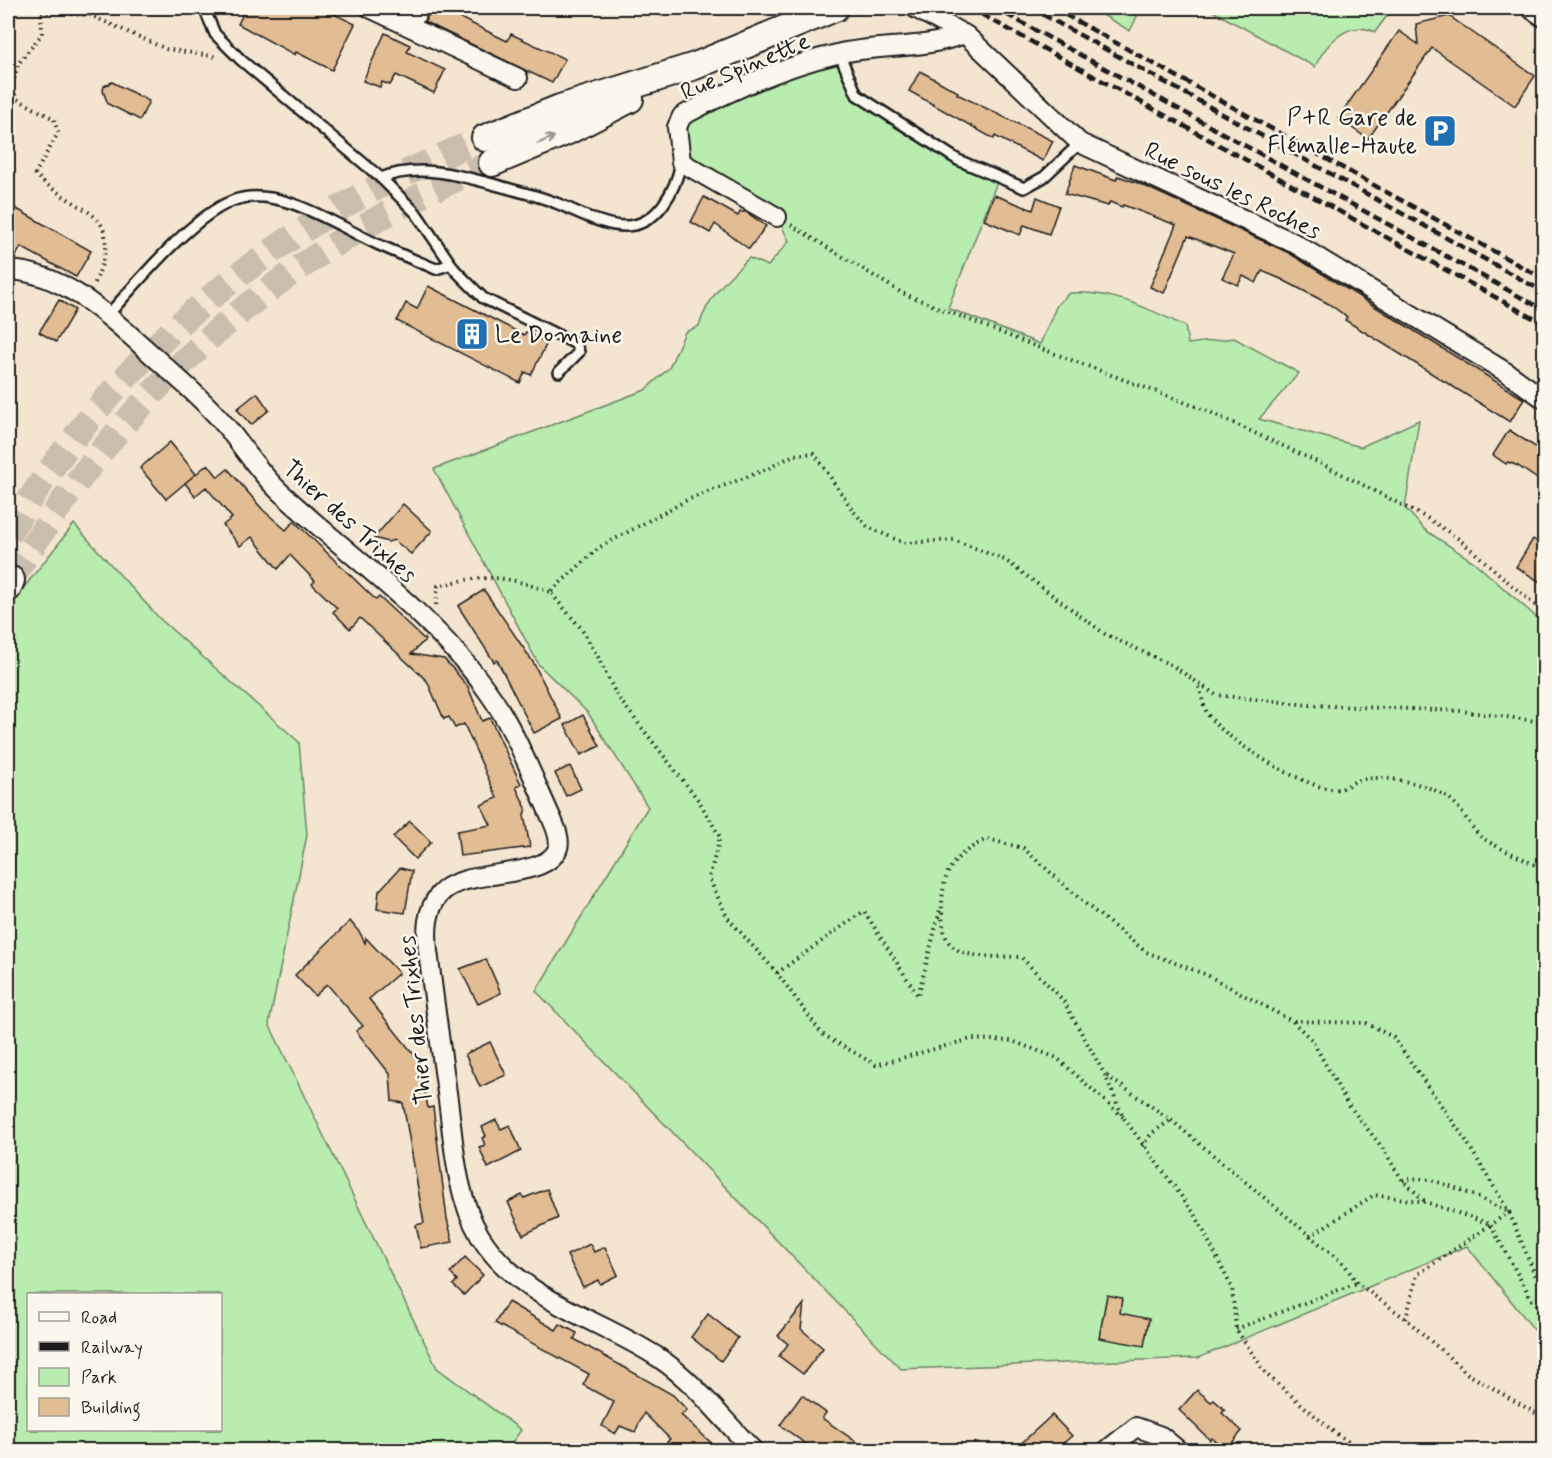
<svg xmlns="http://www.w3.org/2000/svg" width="1552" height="1458" font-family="Mynerve,sans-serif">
<rect width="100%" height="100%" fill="#f4e5d1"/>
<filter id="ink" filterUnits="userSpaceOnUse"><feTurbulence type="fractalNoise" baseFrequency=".0167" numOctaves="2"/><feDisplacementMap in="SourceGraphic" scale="12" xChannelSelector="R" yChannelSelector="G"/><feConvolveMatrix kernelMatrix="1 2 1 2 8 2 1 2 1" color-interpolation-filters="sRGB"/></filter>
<g filter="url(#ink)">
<g fill="#b8edaf" stroke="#6a8466" stroke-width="1.5" fill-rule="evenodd">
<path d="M1091,8H1141L1130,31Z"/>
<path d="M1207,8H1393L1375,32C1348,19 1325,44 1315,67Z"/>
<path d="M839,53L857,95L958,160L999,177L948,308L1040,344L1057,305L1069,293C1112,290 1147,308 1185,326L1188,344L1234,338L1299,373L1259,419L1361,447L1419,420L1405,508L1425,530L1474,562L1544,624V1342L1467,1246L1198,1358L901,1369L536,991L648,807L588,713L539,665L434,469L645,390L669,368L685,332L699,326C708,296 727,279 749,258L768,266L789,241L777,217L681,162L682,116Z"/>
<path d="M74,524L160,619L299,742L307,835L269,1024L437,1368L521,1430L507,1450H8V613L14,600ZM28,1294H220V1430H28Z"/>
</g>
<g fill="#e2bc93" stroke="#1c1c1c" stroke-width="1.5">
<path d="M246,8H322L355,24L332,70L296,52L295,55L238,24Z"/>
<path d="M431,8H440L507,41L511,34L565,59L552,83L425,22Z"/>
<path d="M1449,16L1535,76L1515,106L1432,48L1368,139L1338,118L1399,31L1418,44L1416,24Z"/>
<path d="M385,33L410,45L407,52L445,70L434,93L396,75L390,85L382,82L380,87L363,81Z"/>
<path d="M920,71L958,92L957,94L1053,141L1043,161L995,136L994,139L909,91Z"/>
<path d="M112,82L149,101L140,120L108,104L103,91L104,86Z"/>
<path d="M1075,165L1116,180L1118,176L1138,183L1289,253L1524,399L1510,422L1345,320L1347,317L1329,304L1281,279L1262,271L1256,283L1243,276L1238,285L1222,278L1234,254L1188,236L1164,293L1150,287L1176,225L1123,205L1122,207L1110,202L1108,206L1065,194Z"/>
<path d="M994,195L1033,210L1037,197L1059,206L1049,234L1024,225L1020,235L984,220Z"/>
<path d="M704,197L738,216L740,212H746L766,226L749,249L715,224L710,233L691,222Z"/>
<path d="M8,204L91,251L76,277L21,247L14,259H8Z"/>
<path d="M428,286L524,335L526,332L547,343L531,375L525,372L520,383L397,321L406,303L417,309Z"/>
<path d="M59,300L75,310L56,342L39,332Z"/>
<path d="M257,393L269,410L251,425L237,409Z"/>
<path d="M1509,430L1545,453V484L1518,466L1508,462L1506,464L1493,455Z"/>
<path d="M170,442L196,474L166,499L140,468Z"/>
<path d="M208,464L218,477L228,469L263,510L286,530L294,521L376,600L379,597L408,624L425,640L411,654L444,659L455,671L468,687L482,721L490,718L521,784L516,787L526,808L524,815L530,847L460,856L457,831L491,825L481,805L497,798L464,724L455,728L449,717L444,719L427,681L360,618L350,629L333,612L337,608L312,584L315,581L290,555L278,569L252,537L240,546L223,525L232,518L206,487L195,496L185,483Z"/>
<path d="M403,504L432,531L411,554L394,540L388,542L374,538Z"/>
<path d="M1533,539L1545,547V585L1516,567Z"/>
<path d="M484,590L533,662L562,719L534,733L497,660L494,662L458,606Z"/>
<path d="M583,715L600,746L581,755L565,725Z"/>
<path d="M570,766L581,789L566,796L555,773Z"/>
<path d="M410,821L431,842L415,859L393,837Z"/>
<path d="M400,868L412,871L405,913L377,909L379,891Z"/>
<path d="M350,921L360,933L365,943L366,938L399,973L369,999L420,1062L428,1108L433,1107L447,1219L453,1242L421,1248L416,1225L424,1223L403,1103L392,1101L390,1074L356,1031L363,1026L327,984L315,996L295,975Z"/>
<path d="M486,959L501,993L478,1004L460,969Z"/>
<path d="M490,1042L506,1075L480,1087L465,1054Z"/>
<path d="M496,1120L501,1129L510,1125L521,1151L488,1168L479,1147L485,1145L482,1138L486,1136L482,1127Z"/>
<path d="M547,1189L558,1218L523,1235L508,1202L522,1195L524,1198Z"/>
<path d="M590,1244L594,1252L605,1247L618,1275L600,1284L598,1280L583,1287L567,1255Z"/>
<path d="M465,1257L483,1275L464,1295L453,1285L457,1280L450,1273Z"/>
<path d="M1107,1295L1122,1298L1120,1313L1149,1319L1144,1346L1099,1338Z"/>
<path d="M508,1302L556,1330L560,1324L577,1333L574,1339L673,1395L687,1410L681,1415L719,1450H659L670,1439L644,1413L635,1432L620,1426L615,1434L602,1426L614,1402L583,1385L589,1374L495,1323Z"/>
<path d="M804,1304L801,1329L823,1348L803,1374L779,1356L788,1344L778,1336Z"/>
<path d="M708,1314L738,1338L721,1361L691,1337Z"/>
<path d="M1197,1390L1211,1402L1214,1400L1225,1410L1222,1413L1242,1431L1226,1450L1212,1438L1210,1440L1179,1410Z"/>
<path d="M802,1395L826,1413L822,1418L868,1450H814L780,1425Z"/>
<path d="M1052,1415L1072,1436L1055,1450H1014Z"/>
</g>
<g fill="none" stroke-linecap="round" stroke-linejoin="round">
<g stroke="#c9bdad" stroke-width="26" stroke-dasharray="26 13" stroke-linecap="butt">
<path d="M8,535C120,346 283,218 485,138"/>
<path d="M11,580C132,382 279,254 492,163"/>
</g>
<g stroke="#1c1c1c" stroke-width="14">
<g id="service">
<path d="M204,8L215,34L241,60L381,178L416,213L455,270L483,298L576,344L579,352L559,372"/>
<path d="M839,53L857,95L958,160L1024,188L1044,177L1080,143"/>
<path d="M381,178C423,162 465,177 507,188C523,193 540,196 556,203C577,211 602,226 625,226C658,226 676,189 681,162"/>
<path d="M107,316C138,282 190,218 232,201C277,183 337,226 377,244C397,253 417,261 436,269L451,264"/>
</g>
</g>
<g stroke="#1c1c1c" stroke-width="22">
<g id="minor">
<path d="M370,8L518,78"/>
<path d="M915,8L967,36L1080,143L1294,243L1509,374L1544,399"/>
<path d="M409,26L420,8"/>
<path d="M777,217L681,162L677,127L682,116C729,91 784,66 837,54C879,44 924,50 964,34"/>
<path d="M8,270C68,272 117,324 160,362C182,382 206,402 225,425C243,447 258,471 279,491C349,556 432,613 488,692C515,729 532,776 551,817C555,826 561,839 558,848C546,882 464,866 440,894C426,910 426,931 428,951C434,1000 441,1050 448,1100C454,1145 456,1196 480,1236C520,1301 599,1318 659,1358C695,1382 722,1419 753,1450"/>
<path d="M1107,1450L1136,1427L1161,1436L1178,1450"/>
</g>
</g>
<g stroke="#1c1c1c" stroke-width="27">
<path id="tertiary" d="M1534,8L1544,15"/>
</g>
<g stroke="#1c1c1c" stroke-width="30">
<g id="secondary">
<path d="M485,138L560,108L695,66L835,8"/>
<path d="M492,163L568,131L630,99"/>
<path d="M8,588L11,580"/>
</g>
</g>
<g stroke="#1c1c1c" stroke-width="4" stroke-dasharray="1.5 4.5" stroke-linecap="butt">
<path d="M41,8L42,34L18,64L12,87L17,99L54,119L58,133L35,174C81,219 128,206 94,285"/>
<path d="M41,12L90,15L166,49L218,57"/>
<path d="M90,15L92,8"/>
<path d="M1538,103L1544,112"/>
<path d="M791,225L902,293L1042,349L1205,410L1324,465L1427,518L1459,539L1544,613"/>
<path d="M436,605L438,586C485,574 505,575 550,592"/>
<path d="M1199,687C1202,695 1203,705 1207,713C1220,737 1312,794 1339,789C1346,788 1353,781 1360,780C1381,774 1425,783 1444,795C1460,804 1467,823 1480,836C1490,845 1530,861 1544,870"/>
<path d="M777,973L864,911L918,996L940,910"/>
<path d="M1294,1021L1366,1023L1393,1037L1465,1139L1509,1212L1417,1275L1406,1319"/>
<path d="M1107,1076L1171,1120L1345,1265L1357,1283L1406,1319L1468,1374L1544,1418"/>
<path d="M1123,1117L1057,1058L1012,1041L971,1039L876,1065L822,1034L777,973L727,917L709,878L720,837L699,801L617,696L598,657L580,627L550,592L600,547L687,500L767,469L794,455L814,453L854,512L868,527L904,543L954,540L1005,560L1105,634L1173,666L1216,695L1309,705L1462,711L1544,722"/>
<path d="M1142,1146L1152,1133L1171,1120"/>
<path d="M1403,1181C1430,1170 1483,1201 1509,1212L1544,1296"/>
<path d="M1310,1236L1374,1195L1426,1202L1490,1224L1532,1300L1544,1310"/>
<path d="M1236,1329L1357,1283"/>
<path d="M1364,1450L1335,1433L1266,1374L1236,1329L1232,1288L1196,1216L1123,1117L1105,1075L1063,1000L1021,957C1002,956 968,960 952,946C944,939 943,926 942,916C941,875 949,857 987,839L1023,848L1088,906L1146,952L1207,975L1292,1021L1312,1040L1347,1103L1381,1146L1403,1181L1426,1202"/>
</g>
<use href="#service" stroke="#fbf7ec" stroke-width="9"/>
<use href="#minor" stroke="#fbf7ec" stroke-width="18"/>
<use href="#tertiary" stroke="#fbf7ec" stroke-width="22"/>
<use href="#secondary" stroke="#fbf7ec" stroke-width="26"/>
<g stroke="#1c1c1c" stroke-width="4.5" stroke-dasharray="9 4.5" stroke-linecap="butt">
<path d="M970,8L1544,324"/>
<path d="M995,8L1544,310"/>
<path d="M1031,8L1544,292"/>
<path d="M1053,8L1544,279"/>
</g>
</g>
<defs><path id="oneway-shaft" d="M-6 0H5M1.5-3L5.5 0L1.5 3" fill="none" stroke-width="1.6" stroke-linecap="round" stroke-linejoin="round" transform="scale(1.5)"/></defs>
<use stroke="#97948e" href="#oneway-shaft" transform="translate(546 140) rotate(-23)"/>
</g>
<defs>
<g id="parking-square" transform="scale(1.725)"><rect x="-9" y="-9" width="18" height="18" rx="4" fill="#1f6fb2" stroke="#fbf7ec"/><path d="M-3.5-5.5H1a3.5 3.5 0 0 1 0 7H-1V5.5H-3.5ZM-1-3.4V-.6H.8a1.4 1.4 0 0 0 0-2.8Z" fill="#fff"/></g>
<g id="building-square" transform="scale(1.725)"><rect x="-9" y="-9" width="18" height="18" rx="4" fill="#1f6fb2" stroke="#fbf7ec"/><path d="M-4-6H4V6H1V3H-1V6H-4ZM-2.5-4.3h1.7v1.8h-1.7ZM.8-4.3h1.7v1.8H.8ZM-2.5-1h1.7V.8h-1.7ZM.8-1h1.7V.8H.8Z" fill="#fff"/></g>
</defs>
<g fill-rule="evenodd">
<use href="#parking-square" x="1440" y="131"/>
<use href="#building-square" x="472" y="334"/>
</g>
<g text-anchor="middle" stroke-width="5" stroke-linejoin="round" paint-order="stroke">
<g font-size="24" fill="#1c1c1c" stroke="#fbf7ec">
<text transform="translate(745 66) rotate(-23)" y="8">Rue Spinette</text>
<text transform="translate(1233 190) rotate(26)" y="8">Rue sous les Roches</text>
<text transform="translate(350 521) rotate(42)" y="8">Thier des Trixhes</text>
<text transform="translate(415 1020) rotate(-96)" y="8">Thier des Trixhes</text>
</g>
<g font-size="24" fill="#1c1c1c" stroke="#fbf7ec" text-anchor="end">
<text x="1417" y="125">P+R Gare de<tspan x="1417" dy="28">Flémalle-Haute</tspan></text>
<text x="495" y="342" text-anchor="start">Le Domaine</text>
</g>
</g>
<rect width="1552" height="1458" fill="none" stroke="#fbf7ec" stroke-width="30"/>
<rect x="15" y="15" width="1522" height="1428" fill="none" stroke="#1c1c1c" stroke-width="2" filter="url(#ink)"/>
<rect x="27" y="1293" width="195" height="138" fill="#fbf7ec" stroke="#a29f99" stroke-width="1.5"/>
<rect x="39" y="1312" width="30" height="9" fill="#fbf7ec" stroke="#a29f99" stroke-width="1.5"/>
<text x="81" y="1323" font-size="18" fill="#1c1c1c">Road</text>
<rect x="39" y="1342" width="30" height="9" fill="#1c1c1c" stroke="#a29f99" stroke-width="1.5"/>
<text x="81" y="1353" font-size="18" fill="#1c1c1c">Railway</text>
<rect x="39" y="1368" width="30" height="18" fill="#b8edaf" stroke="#a29f99" stroke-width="1.5"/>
<text x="81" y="1383" font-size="18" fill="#1c1c1c">Park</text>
<rect x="39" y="1398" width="30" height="18" fill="#e2bc93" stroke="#a29f99" stroke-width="1.5"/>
<text x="81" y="1413" font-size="18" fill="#1c1c1c">Building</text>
</svg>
